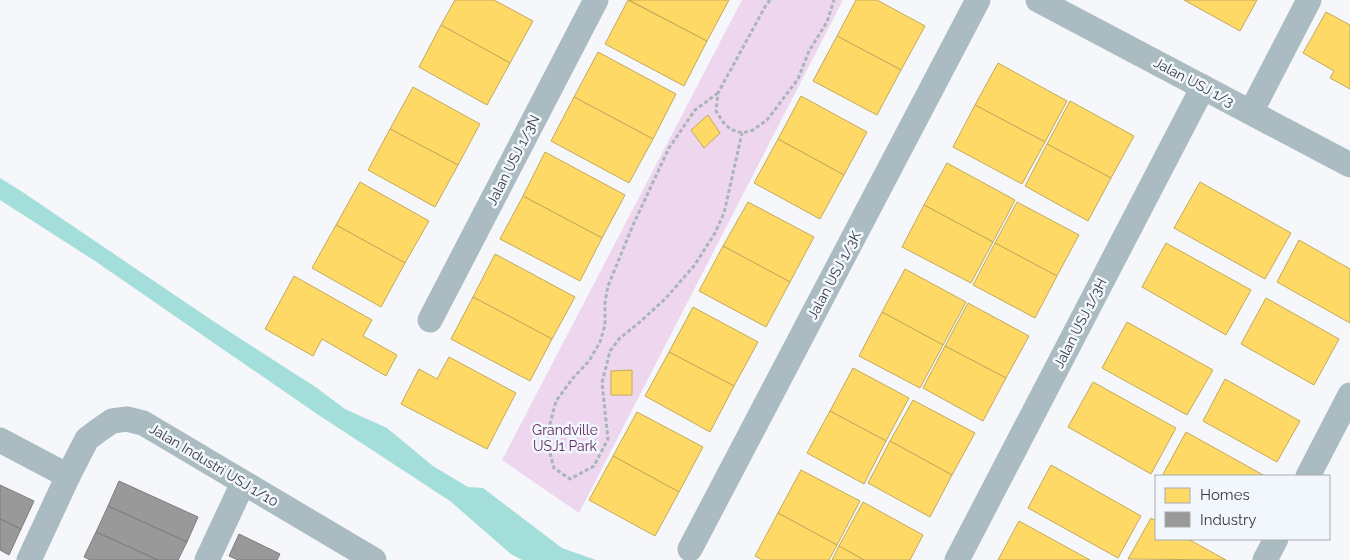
<svg xmlns="http://www.w3.org/2000/svg" width="1350" height="560" font-family="Raleway,sans-serif">
<rect width="100%" height="100%" fill="#f5f7fa"/>
<path fill="#eed6ef" d="M742,0H843L579,513L502,460Z"/>
<path fill="#a4deda" d="M0,178L21,191L216,323L317,388L345,409L387,428L433,466L468,487L483,488L562,548L596,560H522L511,554L450,501L317,414L95,261L0,200Z"/>
<g fill="#ffd966" stroke="#c3a95a">
<path d="M455,0H494L533,21L510,63L441,25Z"/>
<path d="M628,0L707,41L684,86L605,44Z"/>
<path d="M629,0H729L707,41Z"/>
<path d="M856,0H877L925,26L901,70L837,36Z"/>
<path d="M1184,0H1257L1240,31Z"/>
<path d="M1326,12L1350,25V89L1330,78L1334,71L1303,53Z"/>
<path d="M441,25L510,63L487,105L419,67Z"/>
<path d="M837,36L901,70L877,115L813,81Z"/>
<path d="M598,52L676,94L653,139L574,97Z"/>
<path d="M998,63L1067,101L1045,142L975,105Z"/>
<path d="M413,87L480,124L458,165L390,129Z"/>
<path d="M801,96L867,132L844,175L778,139Z"/>
<path d="M574,97L653,139L629,183L551,141Z"/>
<path d="M1070,101L1134,136L1111,178L1047,144Z"/>
<path d="M975,105L1045,142L1022,184L953,147Z"/>
<path d="M708,115L720,133L704,148L691,130Z"/>
<path d="M390,129L458,165L435,207L368,170Z"/>
<path d="M778,139L844,175L820,219L754,183Z"/>
<path d="M1047,144L1111,178L1088,221L1025,186Z"/>
<path d="M545,152L625,195L602,238L523,196Z"/>
<path d="M947,163L1015,200L993,242L924,205Z"/>
<path d="M360,182L429,221L405,263L336,225Z"/>
<path d="M1200,182L1291,233L1265,279L1174,228Z"/>
<path d="M523,196L602,238L580,281L500,239Z"/>
<path d="M748,202L814,237L790,282L723,246Z"/>
<path d="M1017,202L1079,235L1057,276L995,243Z"/>
<path d="M924,205L993,242L971,283L902,247Z"/>
<path d="M336,225L405,263L381,307L312,268Z"/>
<path d="M1299,240L1350,269V323L1277,282Z"/>
<path d="M995,243L1057,276L1035,318L973,285Z"/>
<path d="M1166,243L1251,290L1226,335L1142,287Z"/>
<path d="M723,246L790,282L766,327L699,291Z"/>
<path d="M495,254L575,297L552,339L473,297Z"/>
<path d="M905,269L966,302L943,345L882,312Z"/>
<path d="M294,276L372,320L363,336L397,355L386,376L322,339L313,356L265,329Z"/>
<path d="M473,297L552,339L530,381L451,339Z"/>
<path d="M1266,298L1339,339L1314,385L1241,344Z"/>
<path d="M968,303L1029,336L1006,378L945,346Z"/>
<path d="M693,307L758,342L734,386L669,352Z"/>
<path d="M882,312L943,345L920,388L859,356Z"/>
<path d="M1127,322L1213,370L1187,415L1102,368Z"/>
<path d="M945,346L1006,378L983,421L923,388Z"/>
<path d="M669,352L734,386L710,432L645,396Z"/>
<path d="M449,357L516,393L487,449L401,404L419,369L437,379Z"/>
<path d="M853,368L909,398L886,441L830,411Z"/>
<path d="M632,370V395H611V371Z"/>
<path d="M1225,379L1300,421L1277,462L1203,421Z"/>
<path d="M1093,382L1176,428L1151,474L1068,427Z"/>
<path d="M913,400L975,433L952,475L890,441Z"/>
<path d="M830,411L886,441L864,484L807,453Z"/>
<path d="M637,412L703,447L679,492L613,456Z"/>
<path d="M1186,432L1265,476H1162Z"/>
<path d="M890,441L952,475L930,517L868,483Z"/>
<path d="M613,456L679,492L655,536L589,500Z"/>
<path d="M1051,465L1141,516L1118,558L1028,508Z"/>
<path d="M801,470L860,501L837,545L778,513Z"/>
<path d="M863,502L923,535L910,560H864L839,546Z"/>
<path d="M778,513L837,545L829,560H762L755,556Z"/>
<path d="M1151,518L1156,521V539H1188L1226,560L1128,559Z"/>
<path d="M1019,521L1090,560H998Z"/>
<path d="M839,546L864,560H832Z"/>
</g>
<g fill="#999" stroke="#7c7c7d">
<path d="M119,481L198,517L187,542L108,506Z"/>
<path d="M0,485L34,501L21,529L0,519Z"/>
<path d="M108,506L187,542L178,560H158L96,532Z"/>
<path d="M0,519L21,529L9,555L0,550Z"/>
<path d="M96,532L158,560H90L84,557Z"/>
<path d="M239,534L280,554L277,560H238L229,556Z"/>
</g>
<g fill="none" stroke-linecap="round" stroke-linejoin="round">
<g stroke="#aab5b9" stroke-width="3" stroke-dasharray="4 2.5" stroke-linecap="butt">
<path d="M770,0L766,5L718,93L716,111L723,122L730,129L742,133L753,130L767,120L798,79L809,51L827,22L834,0"/>
<path d="M718,93L695,110L669,148L633,225L608,286L605,302V325L600,342L589,361L573,378L556,401L548,432L550,453L554,468L570,479L594,466L608,439L602,383L610,351L619,339L641,321L665,299L694,266L715,233L724,213L742,133"/>
</g>
<g stroke="#aabbc1" stroke-width="25">
<path d="M1038,0L1350,165"/>
<path d="M1251,112L1309,0"/>
<path d="M430,320L596,0"/>
<path d="M0,440L68,476"/>
<path d="M1308,476L1350,395"/>
<path d="M690,549L978,0"/>
<path d="M29,560L68,476L87,439L99,430L112,421L127,419L143,423L160,433L374,560"/>
<path d="M207,560L243,483"/>
<path d="M957,560L1203,87"/>
<path d="M1265,560L1276,539"/>
</g>
</g>
<g text-anchor="middle" stroke-width="5" stroke-linejoin="round" paint-order="stroke">
<g font-size="14" fill="#37393d" stroke="#f2f7fd">
<text transform="translate(1194 82) rotate(28)" y="5">Jalan USJ 1/3</text>
<text transform="translate(513 160) rotate(-63)" y="5">Jalan USJ 1/3N</text>
<text transform="translate(834 275) rotate(-62)" y="5">Jalan USJ 1/3K</text>
<text transform="translate(1080 323) rotate(-63)" y="5">Jalan USJ 1/3H</text>
<text transform="translate(214 465) rotate(31)" y="5">Jalan Industri USJ 1/10</text>
</g>
<g font-size="14" fill="#642c63" stroke="#f2f7fd">
<text x="565" y="435">Grandville<tspan x="565" dy="16">USJ1 Park</tspan></text>
</g>
</g>
<rect x="1155" y="475" width="175" height="65" fill="#f2f7fd" stroke="#a7abb0"/>
<rect x="1165" y="488" width="25" height="15" fill="#ffd966" stroke="#a7abb0"/>
<text x="1200" y="500" font-size="15" fill="#37393d">Homes</text>
<rect x="1165" y="512" width="25" height="15" fill="#999999" stroke="#a7abb0"/>
<text x="1200" y="525" font-size="15" fill="#37393d">Industry</text>
</svg>
